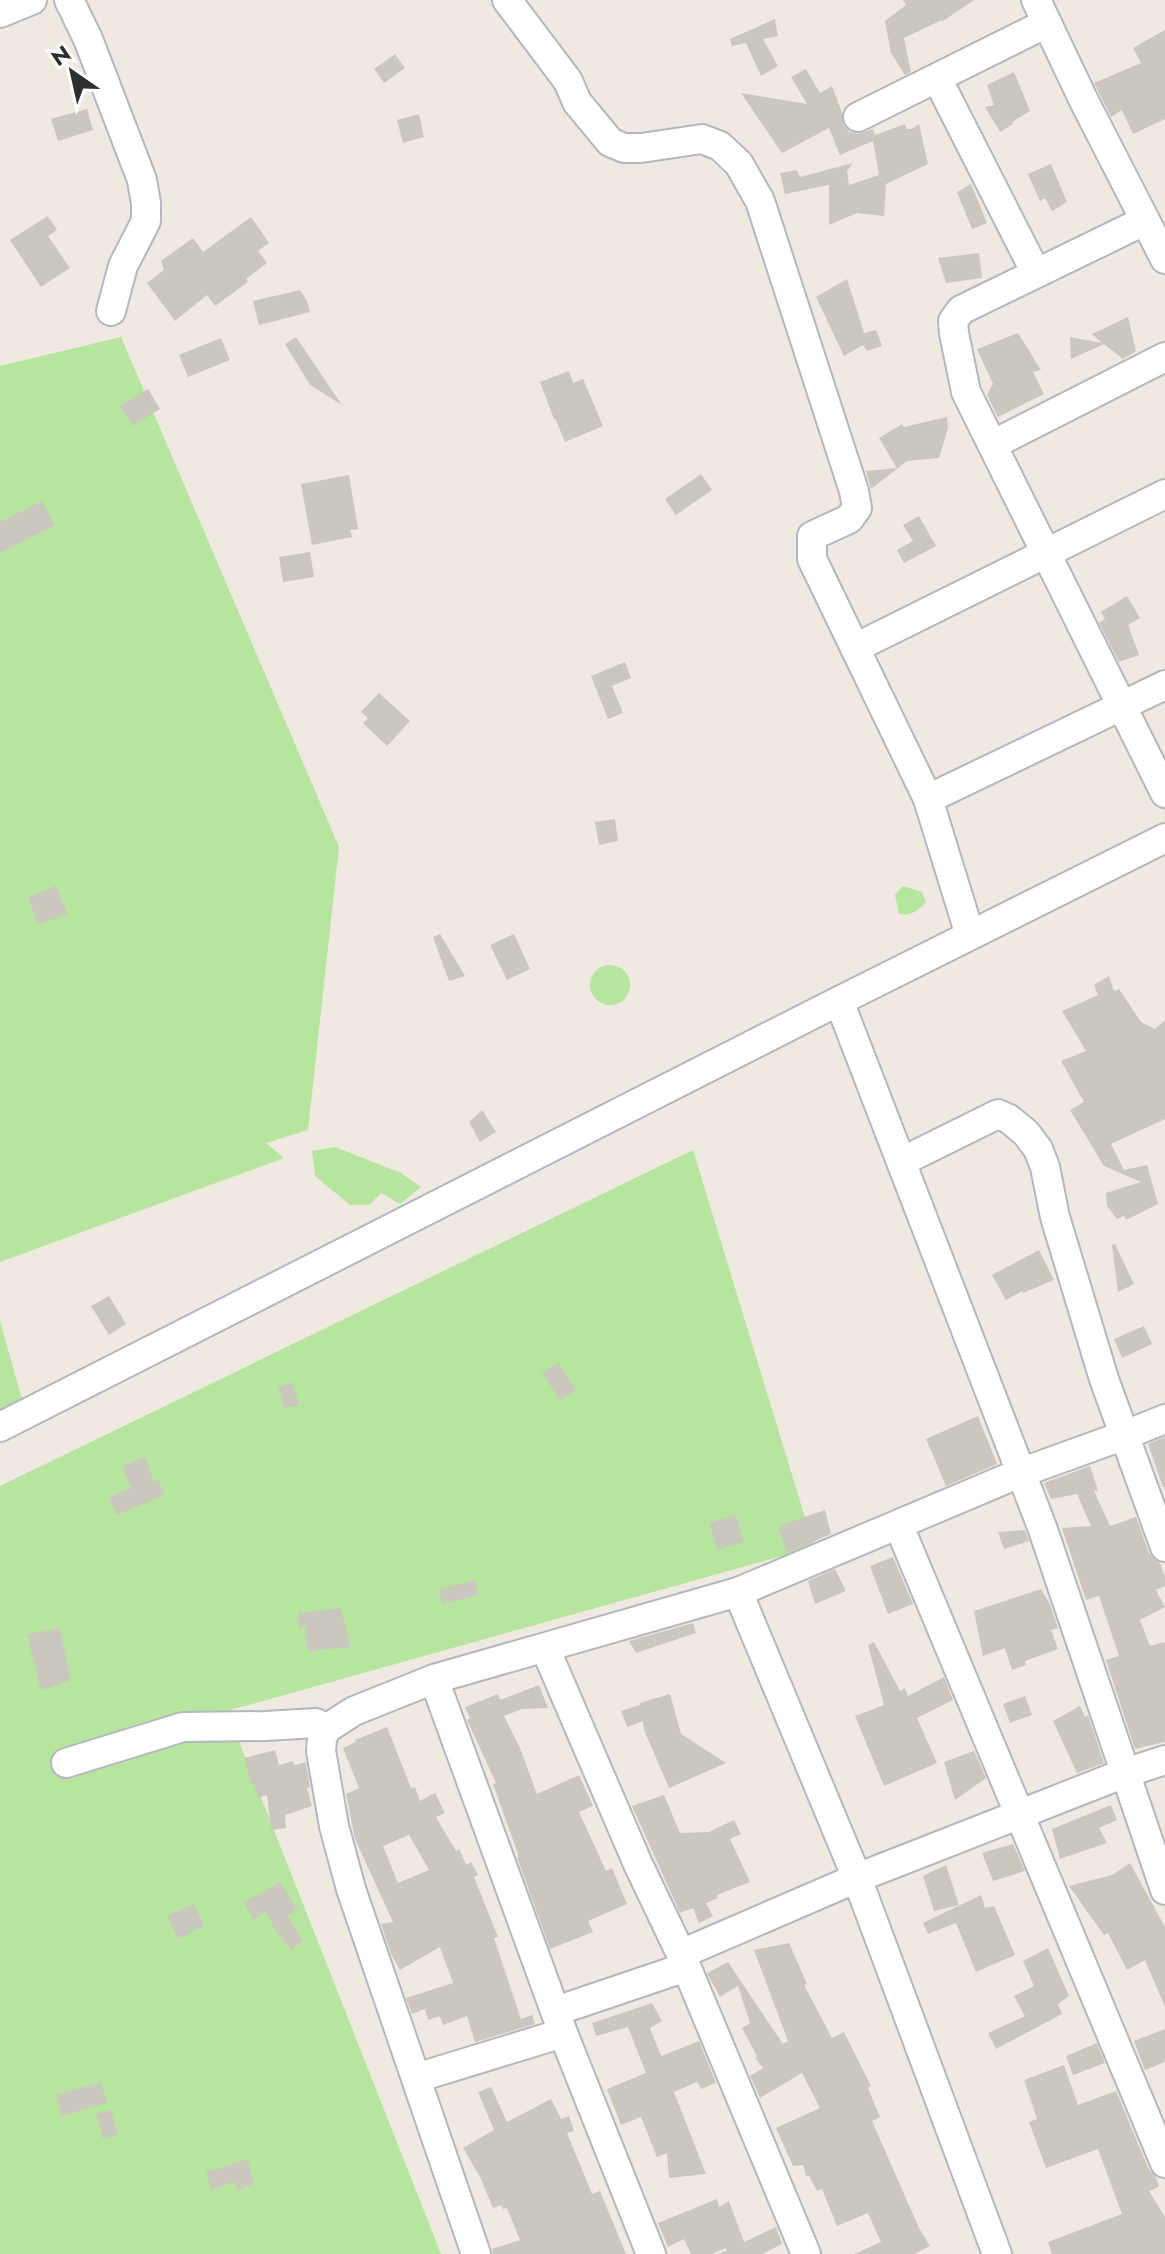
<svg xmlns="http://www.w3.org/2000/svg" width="1165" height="2254" font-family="Jost,sans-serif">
<rect width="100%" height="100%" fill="#efe9e1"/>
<g fill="#b6e59e">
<path d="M121,337L339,847L308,1130L266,1143L284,1158L0,1262V366Z"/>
<path d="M903,886L922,892L926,902C918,911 911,916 899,914L895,895Z"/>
<circle cx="610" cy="985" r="20"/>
<path d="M335,1147L401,1173L421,1187L400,1204L381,1193L369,1205H350L315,1176L312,1151Z"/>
<path d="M693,1150L814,1547L227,1711L441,2254H0V1486Z"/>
<path d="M0,1321L22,1399L0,1410Z"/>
</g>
<g fill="#cbc7bf" fill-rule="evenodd">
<path d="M903,0H974L943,21L942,20L904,38L911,72L905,75L891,53L885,21L906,5Z"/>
<path d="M775,19L778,36L763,39L778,66L761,76L746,43L732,46L730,39Z"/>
<path d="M1165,30V119L1133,134L1122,110L1111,117L1094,83L1141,63L1133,48Z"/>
<path d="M395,54L405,68L384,83L374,69Z"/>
<path d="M806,69L820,93L832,86L842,113L843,124L849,132L858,134L873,129L875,135L905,124L907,129H912L919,124L928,164L886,184L884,216L857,213L829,225V185L785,194L780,173L797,170L800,177L853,163L847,171L849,185L879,175L873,141L840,155L829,128L782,153L741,93L807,104L791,77Z"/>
<path d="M1014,72L1030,111L1012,122L1013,124L1000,132L985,107L994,105L987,85Z"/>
<path d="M87,109L93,130L58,141L51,119Z"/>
<path d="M419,114L424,137L403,143L397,120Z"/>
<path d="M1051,164L1067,202L1052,211L1045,198L1040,201L1028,174Z"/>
<path d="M971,184L987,223L972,229L957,192Z"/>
<path d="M48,216L57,230L48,236L70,268L41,287L10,240Z"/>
<path d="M251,217L269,243L258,251L267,263L246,279L248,282L215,306L207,295L175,321L147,283L164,270L161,261L193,238L203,252Z"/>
<path d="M979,253L982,278L946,283L938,258Z"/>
<path d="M847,279L864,333L876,330L882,346L867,351L863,345L844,356L816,297Z"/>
<path d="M300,290L307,301L310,312L259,325L253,301Z"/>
<path d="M1128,317L1136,351L1123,359L1104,344L1071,359L1070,337L1102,343L1092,334Z"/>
<path d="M1018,333L1041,370L1033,372L1044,394L998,417L987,395L993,384L977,349Z"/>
<path d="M296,337L342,405L310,385L285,344Z"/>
<path d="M221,338L230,360L188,377L179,355Z"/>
<path d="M569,371L573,383L583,379L603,426L565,442L555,418L554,419L540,382Z"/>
<path d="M148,389L160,409L132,426L120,406Z"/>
<path d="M947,417L948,428L939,458L907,461L871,489L866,471L897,468L879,438L902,424L904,427Z"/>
<path d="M701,474L712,490L676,515L665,499Z"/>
<path d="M349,475L358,529L350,530L352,537L312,545L301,484Z"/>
<path d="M42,501L55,525L0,553V522Z"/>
<path d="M919,516L936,546L904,563L897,550L913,541L903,525Z"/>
<path d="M310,552L314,577L283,582L279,557Z"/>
<path d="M1127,596L1140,618L1128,625L1139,655L1119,662L1099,623L1105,619L1101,612Z"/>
<path d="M625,662L631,678L612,686L623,713L608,719L591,676Z"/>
<path d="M379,693L410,721L387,746L363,723L368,718L361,712Z"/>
<path d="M615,819L618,841L599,845L595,822Z"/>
<path d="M56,886L67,914L38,925L28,897Z"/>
<path d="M440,934L465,976L449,981L433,937Z"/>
<path d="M514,934L530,969L507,980L490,945Z"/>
<path d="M1109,976L1114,991L1119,989L1141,1022L1155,1029L1165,1020V1119L1111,1144L1124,1170L1147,1165L1158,1204L1126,1220L1124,1216L1117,1219L1107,1206L1106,1193L1141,1182L1104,1166L1070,1110L1084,1102L1061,1061L1086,1051L1062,1011L1098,995L1094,985Z"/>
<path d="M482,1110L496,1132L480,1142L469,1122Z"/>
<path d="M1115,1244L1134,1284L1118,1292L1112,1245Z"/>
<path d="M1039,1250L1054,1280L1023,1293L1022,1291L1006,1300L992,1275Z"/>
<path d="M109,1296L126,1324L109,1335L91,1306Z"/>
<path d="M1144,1326L1152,1344L1122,1358L1114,1339Z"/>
<path d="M558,1362L576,1390L560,1400L542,1373Z"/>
<path d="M293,1382L299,1405L284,1408L278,1387Z"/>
<path d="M978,1416L997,1464L946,1486L926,1439Z"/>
<path d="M1165,1437V1487H1163L1148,1444Z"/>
<path d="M145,1457L154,1482L158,1480L165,1495L116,1515L109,1497L131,1488L122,1466Z"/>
<path d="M1090,1466L1098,1491H1094L1110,1526L1136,1517L1149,1553L1154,1559L1160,1563L1165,1577V1586L1156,1590L1165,1607L1140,1620L1150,1646L1165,1642V1742L1135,1749L1106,1660L1119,1656L1099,1596L1086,1600L1062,1528L1091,1526L1077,1494L1051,1499L1044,1483Z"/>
<path d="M825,1510L831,1534L787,1553L778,1526Z"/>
<path d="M736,1515L744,1542L717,1550L709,1523Z"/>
<path d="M1025,1530L1029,1541L1004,1549L998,1532Z"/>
<path d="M893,1557L913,1604L888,1614L870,1566Z"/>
<path d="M835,1569L846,1591L815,1604L808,1581Z"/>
<path d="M475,1580L479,1595L442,1604L439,1589Z"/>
<path d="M1041,1589L1050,1604L1058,1628L1051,1630L1058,1649L1025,1661L1026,1665L1012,1670L1005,1648L983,1656L974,1611Z"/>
<path d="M341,1608L351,1647L307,1651L305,1627L298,1628V1613Z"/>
<path d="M693,1623L696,1633L636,1653L629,1641Z"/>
<path d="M60,1628L71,1680L41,1690L27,1634Z"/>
<path d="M874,1642L900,1691L905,1688L908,1696L944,1677L953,1700L917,1718L937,1763L884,1786L855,1716L884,1705L868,1645Z"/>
<path d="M539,1685L548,1708L522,1709L504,1716L520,1748L537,1794L579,1775L593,1806L579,1812L606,1871L612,1868L627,1904L588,1921L593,1932L550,1949L517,1857H519L493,1784L496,1783L467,1720L470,1718L465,1707L498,1694L500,1700Z"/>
<path d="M670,1694L681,1734L726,1763L669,1788L644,1730L643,1721L627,1727L621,1711L640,1705V1703Z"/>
<path d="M1025,1696L1032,1715L1010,1723L1003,1704Z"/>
<path d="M1080,1706L1085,1717L1088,1715L1104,1763L1077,1773L1053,1721Z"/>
<path d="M387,1727L411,1788L415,1787L420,1801L435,1793L445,1813L436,1817L456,1851L459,1849L466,1865L471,1862L478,1875L474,1877L498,1937L494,1938L521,2019L532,2015L535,2024L475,2042L467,2016L443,2025L440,2016L428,2020L425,2009L412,2014L406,1998L453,1983L440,1947L400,1970L391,1954L381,1924L393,1922L355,1839L346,1794L359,1788L343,1748L356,1742L355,1740ZM409,1835L429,1870L398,1883L383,1846Z"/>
<path d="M275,1750L279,1765L293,1761L294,1765L306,1762L310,1787L307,1788L312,1806L285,1815L286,1828L271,1830L267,1795L258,1798L254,1784H251L244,1758Z"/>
<path d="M974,1751L986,1778L955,1800L944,1762Z"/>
<path d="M664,1795L680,1833L709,1832L734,1820L741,1834L730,1839L750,1882L717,1895L718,1898L706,1903L713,1916L699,1923L693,1908L680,1913L632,1806Z"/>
<path d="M1111,1805L1117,1820L1099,1828L1107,1843L1060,1859L1052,1829Z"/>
<path d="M1013,1844L1025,1871L993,1881L982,1853Z"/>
<path d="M1130,1863L1165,1927V2007L1145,1960L1127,1970L1108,1933L1104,1935L1069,1886L1112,1875Z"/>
<path d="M946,1865L959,1905L934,1911L923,1876Z"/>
<path d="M281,1882L297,1910L287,1916L303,1940L291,1950L275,1930L266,1912L253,1919L244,1902Z"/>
<path d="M981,1895L985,1908L994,1906L1015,1955L976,1972L956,1923L928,1934L923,1923Z"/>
<path d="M194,1904L204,1926L178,1939L167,1916Z"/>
<path d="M789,1943L807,1984L804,1985L832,2038L844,2032L871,2086L868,2088L880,2117L872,2121L919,2228L930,2246L914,2254H854L881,2242L868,2213L837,2226L822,2189L817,2191L809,2176H806L803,2165L793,2166L776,2128L820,2108L802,2073L760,2098L750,2076L763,2068L755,2058L757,2056L742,2028L750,2023L738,1986L720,1997L707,1973L728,1962L783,2044L788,2041L754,1950Z"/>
<path d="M1048,1948L1069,1996L1058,2004L1062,2014L996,2049L988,2033L1025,2016L1014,1996L1034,1986L1023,1961Z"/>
<path d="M652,2003L662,2021L650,2028L661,2056L699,2041L716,2083L701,2089L697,2081V2082L674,2092L706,2174L669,2178L667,2153L657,2157L641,2117L621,2125L607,2089L646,2073L628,2027L596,2036L592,2023Z"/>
<path d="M1165,2029V2062L1145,2070L1134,2041Z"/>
<path d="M1097,2043L1105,2063L1073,2075L1066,2056Z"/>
<path d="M1064,2065L1078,2105L1116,2091L1149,2170L1156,2177L1159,2187L1149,2191L1165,2217V2254H1052L1048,2242L1122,2214L1098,2149L1046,2168L1029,2122L1037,2119L1024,2080Z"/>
<path d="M101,2082L107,2103L62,2116L56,2095Z"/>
<path d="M491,2087L507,2122L551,2099L561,2119L569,2116L574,2131L567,2133L592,2194L600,2191L626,2254H493L492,2249L520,2240L507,2208L503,2209L501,2205L493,2208L480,2177L463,2148L494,2130L478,2092Z"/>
<path d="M111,2110L118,2135L103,2139L96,2114Z"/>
<path d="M248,2159L254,2184L237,2190L235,2182L211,2190L206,2172Z"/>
<path d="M717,2199L719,2207L729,2201L744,2242L776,2227L782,2244L762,2254H718L727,2250L726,2248L712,2254H691L684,2239L668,2247L658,2223Z"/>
</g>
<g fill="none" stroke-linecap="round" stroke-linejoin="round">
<g stroke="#b4b7c1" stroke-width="32">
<g id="minor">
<path d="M69,0L88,39L142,180L146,203V221L123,266L111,311"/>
<path d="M507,0L568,81L577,102L610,142L624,148H641L702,139L720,146L739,164L760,201L854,491L857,508L849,519L812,536V559L928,799L970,935"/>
<path d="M1036,0L1084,101L1165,259"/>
<path d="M0,13L32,0"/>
<path d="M937,78L1036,273"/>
<path d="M858,117L1047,23"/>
<path d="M1144,221L961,310L953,321L954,333L966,392L1165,793"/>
<path d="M994,444L1165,357"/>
<path d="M855,648L1165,494"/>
<path d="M928,799L1165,685"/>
<path d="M839,1001L1042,1527L1165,1890"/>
<path d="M901,1162L998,1114L1009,1119L1026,1133L1038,1149L1045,1167L1055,1217L1104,1379L1165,1547"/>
<path d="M0,1427L835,1003L1165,838"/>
<path d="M899,1526L1165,2163"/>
<path d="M738,1592L857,1878L997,2254"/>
<path d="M545,1648L638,1864L681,1954L806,2254"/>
<path d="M434,1679L563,2033L651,2254"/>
<path d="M66,1763L183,1727L266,1726L316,1723L326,1729"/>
<path d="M681,1954L857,1878L1125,1773L1165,1760"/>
<path d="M556,2011L686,1967"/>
<path d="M416,2078L563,2033"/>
<path d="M476,2254L351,1889L334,1826L321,1751L322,1739L326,1729L354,1711L434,1679L738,1592L1020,1473L1125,1435L1165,1419"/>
</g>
</g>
<use href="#minor" stroke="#fff" stroke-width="28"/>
</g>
<g transform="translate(72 72) rotate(326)" stroke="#ffffff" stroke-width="6" paint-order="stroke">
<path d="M0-6L14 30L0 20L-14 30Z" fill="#2e2e2e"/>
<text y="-12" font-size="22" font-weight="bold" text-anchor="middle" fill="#2e2e2e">N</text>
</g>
</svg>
